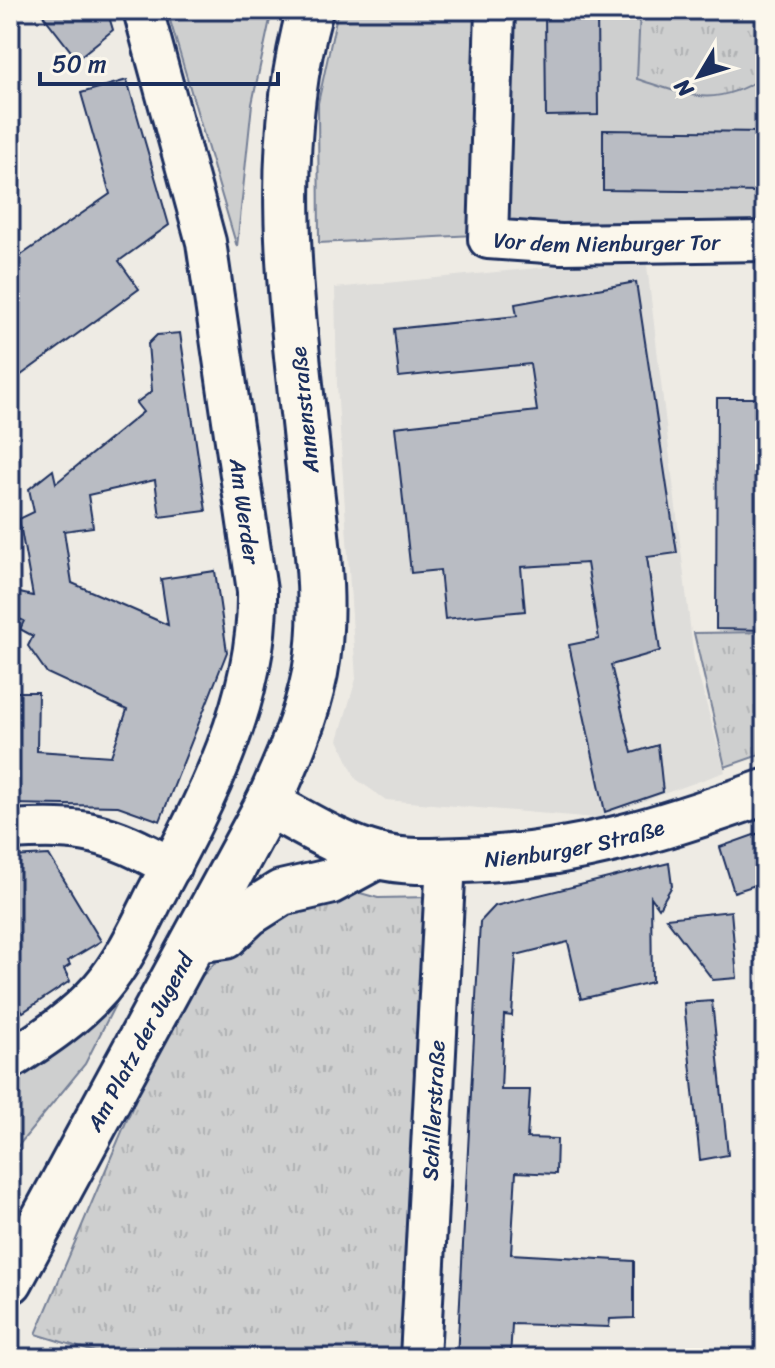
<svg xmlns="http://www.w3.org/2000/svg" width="775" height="1368" font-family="Sriracha,sans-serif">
<defs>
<pattern id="park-tufts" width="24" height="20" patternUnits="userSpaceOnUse" patternTransform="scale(2)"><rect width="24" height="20" fill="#cecfcf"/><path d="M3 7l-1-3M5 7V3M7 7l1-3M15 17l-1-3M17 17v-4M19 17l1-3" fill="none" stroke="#b0b2b4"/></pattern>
</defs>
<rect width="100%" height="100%" fill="#eeebe4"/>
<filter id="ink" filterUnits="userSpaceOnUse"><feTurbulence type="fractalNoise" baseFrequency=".0125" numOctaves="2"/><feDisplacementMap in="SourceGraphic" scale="16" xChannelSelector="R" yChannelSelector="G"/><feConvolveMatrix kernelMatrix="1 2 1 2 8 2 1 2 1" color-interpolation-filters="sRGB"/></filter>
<g filter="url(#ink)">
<path fill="#deddda" d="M646,257L694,659L725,772L596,818L386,800L356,779L338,740L356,679L337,385L335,288Z"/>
<g fill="#cecfcf" stroke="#747f96" stroke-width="2">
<path d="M167,10H272L252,104L237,247Z"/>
<path d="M338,10H765V220L319,243L318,103Z"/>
<path d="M122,991L85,1064L10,1156V1076Z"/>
</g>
<g fill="url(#park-tufts)" stroke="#747f96" stroke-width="2">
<path d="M640,10H765V76C714,109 690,96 637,79Z"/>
<path d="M765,632V753L725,767L694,633Z"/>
<path d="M353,891L378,898L432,897L413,1358H114L36,1334L171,1016L190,988L253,924L306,911Z"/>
</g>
<g fill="#b9bcc3" stroke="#1b2f5e" stroke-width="2">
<path d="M39,10H107L113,30L77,59Z"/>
<path d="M545,10H597L598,115L546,116Z"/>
<path d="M127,80L169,225L119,261L139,289L10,383V263L110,194L81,93Z"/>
<path d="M603,130L765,132V192L603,190Z"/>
<path d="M636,282L677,553L647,557L660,651L611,665L632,753L658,745L663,792L605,812L569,645L599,639L587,563L521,567L525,611L445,619L440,570L411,573L395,427L537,411L530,364L399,377L394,329L517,316L515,304Z"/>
<path d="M180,333L206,511L160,517L155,480L88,495L93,527L64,531L72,583L168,625L161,579L215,571L227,652L160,821L118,806L10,804V692H38L37,751L111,756L127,710L47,673L28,646L33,636L20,629L24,621L10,615L15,592L33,596L19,519L34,512L29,489L53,470L56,483L143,412L136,403L152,391L148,344L157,335Z"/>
<path d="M717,398H765V630L716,629Z"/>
<path d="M765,831V882L734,892L720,847Z"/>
<path d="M49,855L101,941L68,961L70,965L64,969L70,981L23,1012L10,993V857Z"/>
<path d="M669,863L672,886L659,908L651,897L652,982L581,999L568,942L516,955L512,1016L504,1015L501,1090H530L527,1138L557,1139L556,1174L516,1172L511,1254L634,1261V1318L610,1319L609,1327L512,1324L510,1358H457L480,922L495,906Z"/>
<path d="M731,911L737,978L713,980L666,918Z"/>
<path d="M712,1001L728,1155L700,1160L684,1003Z"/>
</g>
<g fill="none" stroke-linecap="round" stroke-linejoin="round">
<g stroke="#1b2f5e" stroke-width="44">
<g id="minor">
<path id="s1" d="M495,10L488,239L561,244L765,241"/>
<path d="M10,830C85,826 106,831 171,867"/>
<path d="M10,1060C43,1039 75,1018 101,988C124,961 140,926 156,894C206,800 259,700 257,591L206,242L143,10"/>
<path id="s2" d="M420,1358L446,861"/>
</g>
</g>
<g stroke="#1b2f5e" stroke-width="50">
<g id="tertiary">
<path id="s3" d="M268,804C303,822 339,846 378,856C405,863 436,861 463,860C573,857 662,829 765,792"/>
<path d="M195,940L225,936L248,914L281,893L329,882L377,856"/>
</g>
</g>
<g stroke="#1b2f5e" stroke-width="50">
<g id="secondary">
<path id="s4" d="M10,1281L268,804C287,762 306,719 315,673C327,610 317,543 310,480C295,324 267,164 310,10"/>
</g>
</g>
<use href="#minor" stroke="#fbf7ec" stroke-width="38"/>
<use href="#tertiary" stroke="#fbf7ec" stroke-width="44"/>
<use href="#secondary" stroke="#fbf7ec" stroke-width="44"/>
</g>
</g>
<g text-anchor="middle" stroke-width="8" stroke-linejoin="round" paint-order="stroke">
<g font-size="22" fill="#1b2f5e" stroke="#fbf7ec">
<text dy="8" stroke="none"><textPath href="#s1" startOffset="348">Vor dem Nienburger Tor</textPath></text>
<text transform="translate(304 410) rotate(-96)" y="8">Annenstraße</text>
<text transform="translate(245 511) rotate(82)" y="8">Am Werder</text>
<text dy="8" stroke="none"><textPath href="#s3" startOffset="320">Nienburger Straße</textPath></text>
<text dy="8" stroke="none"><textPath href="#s4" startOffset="272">Am Platz der Jugend</textPath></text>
<text dy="8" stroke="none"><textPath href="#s2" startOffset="248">Schillerstraße</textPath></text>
</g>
</g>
<rect width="775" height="1368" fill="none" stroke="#fbf7ec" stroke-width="40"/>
<rect x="20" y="20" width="735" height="1328" fill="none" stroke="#1b2f5e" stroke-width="3" filter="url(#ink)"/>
<g transform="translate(699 76) rotate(232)" stroke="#fbf7ec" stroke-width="6" paint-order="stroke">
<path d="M0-6L14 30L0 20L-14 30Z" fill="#1b2f5e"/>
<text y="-12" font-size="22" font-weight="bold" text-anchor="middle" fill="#1b2f5e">N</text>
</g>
<path d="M40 72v12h238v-12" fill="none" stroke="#1b2f5e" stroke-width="4"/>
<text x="52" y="72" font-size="24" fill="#1b2f5e" stroke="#fbf7ec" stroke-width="6" paint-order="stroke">50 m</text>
</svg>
